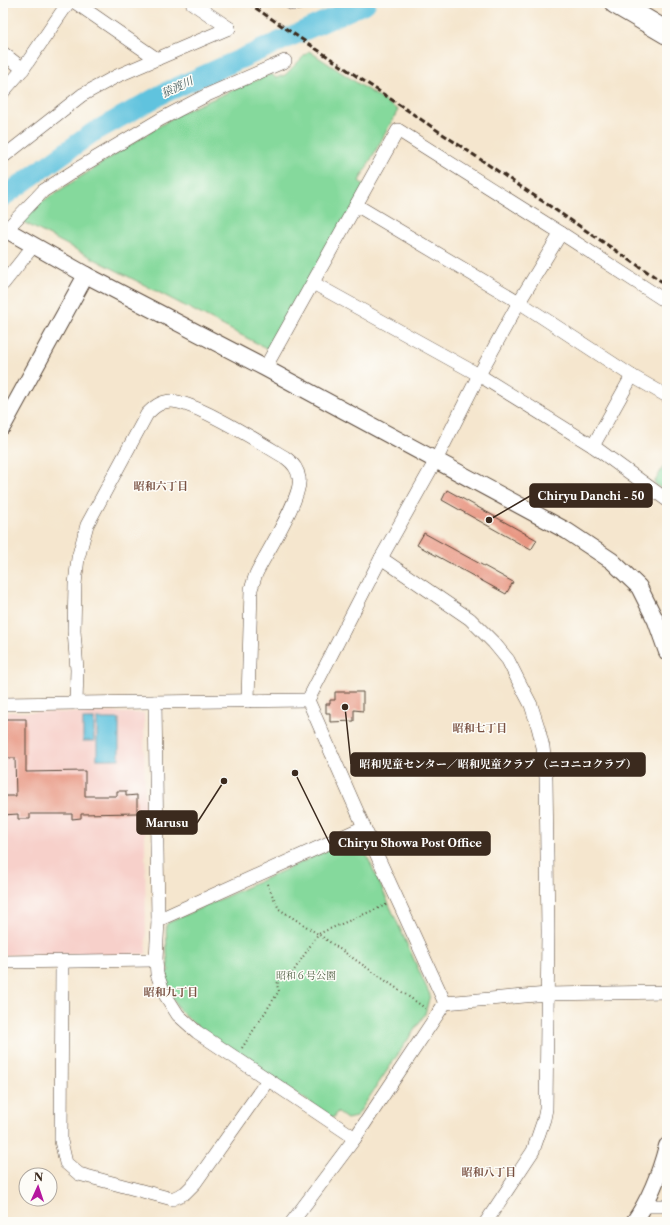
<svg xmlns="http://www.w3.org/2000/svg" width="670" height="1225" font-family="'Libre Caslon Text','Noto Serif JP',serif">
<rect width="100%" height="100%" fill="#fdfcf7"/>
<filter id="ink" filterUnits="userSpaceOnUse"><feTurbulence type="fractalNoise" baseFrequency=".025" numOctaves="2"/><feDisplacementMap in="SourceGraphic" scale="8" xChannelSelector="R" yChannelSelector="G"/><feConvolveMatrix kernelMatrix="1 2 1 2 8 2 1 2 1" color-interpolation-filters="sRGB"/></filter>
<filter id="wash" filterUnits="userSpaceOnUse"><feTurbulence type="fractalNoise" baseFrequency=".012" numOctaves="4" result="noise"/><feDisplacementMap in="SourceGraphic" scale="16" xChannelSelector="R" yChannelSelector="G"/><feGaussianBlur stdDeviation="0.9" result="paint"/><feColorMatrix in="noise" values="0 0 0 0 0 0 0 0 0 0 0 0 0 0 0 0 0 1.4 0 .05"/><feComposite in="paint" operator="in"/></filter>
<g filter="url(#wash)">
<rect width="100%" height="100%" fill="#f5e6ce"/>
<path fill="#f7d0ca" d="M3,712L144,713L146,954L3,955Z"/>
<g fill="#85d99c" stroke="#60825d">
<path d="M309,51L398,110L359,181L366,187L268,349L23,222L26,212L180,113L271,74L276,78L285,75Z"/>
<path d="M667,460V493L654,483Z"/>
<path d="M355,838H359L430,995L425,1014L356,1117L347,1119L337,1112L333,1118L200,1029L180,1011L169,992L162,973L169,971L167,954L166,925L168,923Z"/>
</g>
<g fill="#60c3de" stroke="#4e767e">
<rect x="83" y="719" width="11" height="22"/>
<rect x="97" y="719" width="22" height="40"/>
</g>
<g fill="none" stroke-linecap="round" stroke-linejoin="round">
<path stroke="#60c3de" stroke-width="20" d="M3,197L92,133L164,93L366,3"/>
</g>
<g id="blocks">
<g fill="#e89783">
<path d="M447,490L537,540L531,550L442,500Z"/>
<path d="M424,533L513,582L506,594L417,545Z"/>
<path d="M335,692H363V711L354,710V721L330,722V713H326V704H330V700H335Z"/>
<path d="M3,719H26V772L85,771V796H117V791H126V796L137,795V813L81,814V818L72,819V814H30V819H18V814L3,815V796H16L15,758H3Z"/>
</g>
</g>
</g>
<g filter="url(#ink)">
<use href="#blocks" fill-opacity="0" stroke="#574638" stroke-width="1"/>
<g fill="none" stroke-linecap="round" stroke-linejoin="round">
<g stroke="#574638" stroke-width="14">
<g id="minor">
<path d="M76,3L157,59"/>
<path d="M192,3L229,28"/>
<path d="M291,3L293,4L301,3"/>
<path d="M3,53L23,69"/>
<path d="M3,92L23,69L68,3"/>
<path d="M3,157L82,95L117,76L229,28"/>
<path d="M356,205L519,302L632,376L667,396"/>
<path d="M3,233L43,191L82,166L161,119L207,95L285,61"/>
<path d="M313,283L479,375L593,446L667,500"/>
<path d="M3,284L34,245"/>
<path d="M265,368L398,130L561,233L667,302"/>
<path d="M593,446L632,376"/>
<path d="M381,558L470,619L494,643L508,660L518,680L531,705L538,727L543,747L546,778L548,932L546,1109L544,1119L533,1151L486,1222"/>
<path d="M155,702L158,920L156,960L157,974L164,993L178,1015L197,1032L355,1138L292,1222"/>
<path d="M76,703L77,670L74,631L75,584L78,558L87,525L147,414C154,407 160,402 170,401C193,400 264,445 286,458C293,463 298,470 299,478C303,496 265,555 256,574C254,579 253,584 251,589L248,701"/>
<path d="M3,704L308,700"/>
<path d="M158,920L364,827"/>
<path d="M3,962L156,960"/>
<path d="M62,962L61,1141L66,1163L79,1174L172,1199L185,1193L195,1183L268,1080"/>
<path d="M445,1003L364,827L308,700L381,558L436,460L479,375L519,302L561,233"/>
<path d="M445,1003L547,994L667,992"/>
<path d="M355,1138L445,1003"/>
<path d="M645,1206H667"/>
</g>
</g>
<g stroke="#574638" stroke-width="18">
<g id="tertiary">
<path d="M3,228L86,275L265,368L567,531L612,561L639,587L656,621L667,652"/>
<path d="M3,426L86,275"/>
<path d="M634,1222C650,1199 660,1173 667,1146"/>
</g>
</g>
<g stroke="#574638" stroke-width="24">
<path id="trunk" d="M616,3L667,33"/>
</g>
<g stroke="#574638" stroke-width="2" stroke-dasharray="1 3" stroke-linecap="butt">
<path d="M267,884L279,909L318,934L428,1010"/>
<path d="M242,1048L279,991L277,985L279,979L285,975H291L318,934L388,904"/>
</g>
<use href="#minor" stroke="#fff" stroke-width="13"/>
<use href="#tertiary" stroke="#fff" stroke-width="16"/>
<use href="#trunk" stroke="#fff" stroke-width="22"/>
<path stroke="#3b2a1e" stroke-width="3" stroke-dasharray="6 3" stroke-linecap="butt" d="M248,3L667,285"/>
</g>
</g>
<g text-anchor="middle" stroke-width="3" stroke-linejoin="round" paint-order="stroke">
<g font-size="10" fill="#515f44" stroke="#fdfcf7">
<text x="306" y="979">昭和６号公園</text>
</g>
<g font-size="11" font-style="italic" fill="#486061" stroke="#fdfcf7">
<text transform="translate(177 87) rotate(-25)" y="4">猿渡川</text>
</g>
<g font-size="11" font-weight="bold" fill="#785041" stroke="#fdfcf7">
<text x="161" y="490">昭和六丁目</text>
<text x="480" y="732">昭和七丁目</text>
<text x="171" y="996">昭和九丁目</text>
<text x="489" y="1176">昭和八丁目</text>
</g>
</g>
<path fill="none" stroke="#3b2a1e" stroke-width="1.5" d="M489 520L530 496M345 707L351 764M224 781L197 823M295 773L330 844"/>
<g fill="#3b2a1e" stroke="#fdfcf7" stroke-width="1.5">
<circle cx="489" cy="520" r="4"/>
<circle cx="345" cy="707" r="4"/>
<circle cx="224" cy="781" r="4"/>
<circle cx="295" cy="773" r="4"/>
</g>
<g fill="#3b2a1e" stroke="#3b2a1e" stroke-width="1.5">
<rect x="530" y="484" width="122" height="23" rx="4"/>
<rect x="351" y="753" width="294" height="23" rx="4"/>
<rect x="137" y="811" width="60" height="23" rx="4"/>
<rect x="330" y="832" width="160" height="23" rx="4"/>
</g>
<g font-size="11" text-anchor="middle" font-weight="bold" fill="#fff">
<text x="591" y="500">Chiryu Danchi - 50</text>
<text x="498" y="768">昭和児童センター／昭和児童クラブ （ニコニコクラブ）</text>
<text x="167" y="827">Marusu</text>
<text x="410" y="847">Chiryu Showa Post Office</text>
</g>
<rect width="670" height="1225" fill="none" stroke="#fdfcf7" stroke-width="16"/>
<g transform="translate(38 1187) rotate(3)"><circle r="19" fill="#fdfcf7" stroke="#afa8a0"/>
<path d="M0-3L7 15L0 10L-7 15Z" fill="#b5179e"/>
<text y="-6" font-size="11" font-weight="bold" text-anchor="middle" fill="#3b2a1e">N</text>
</g>
</svg>
